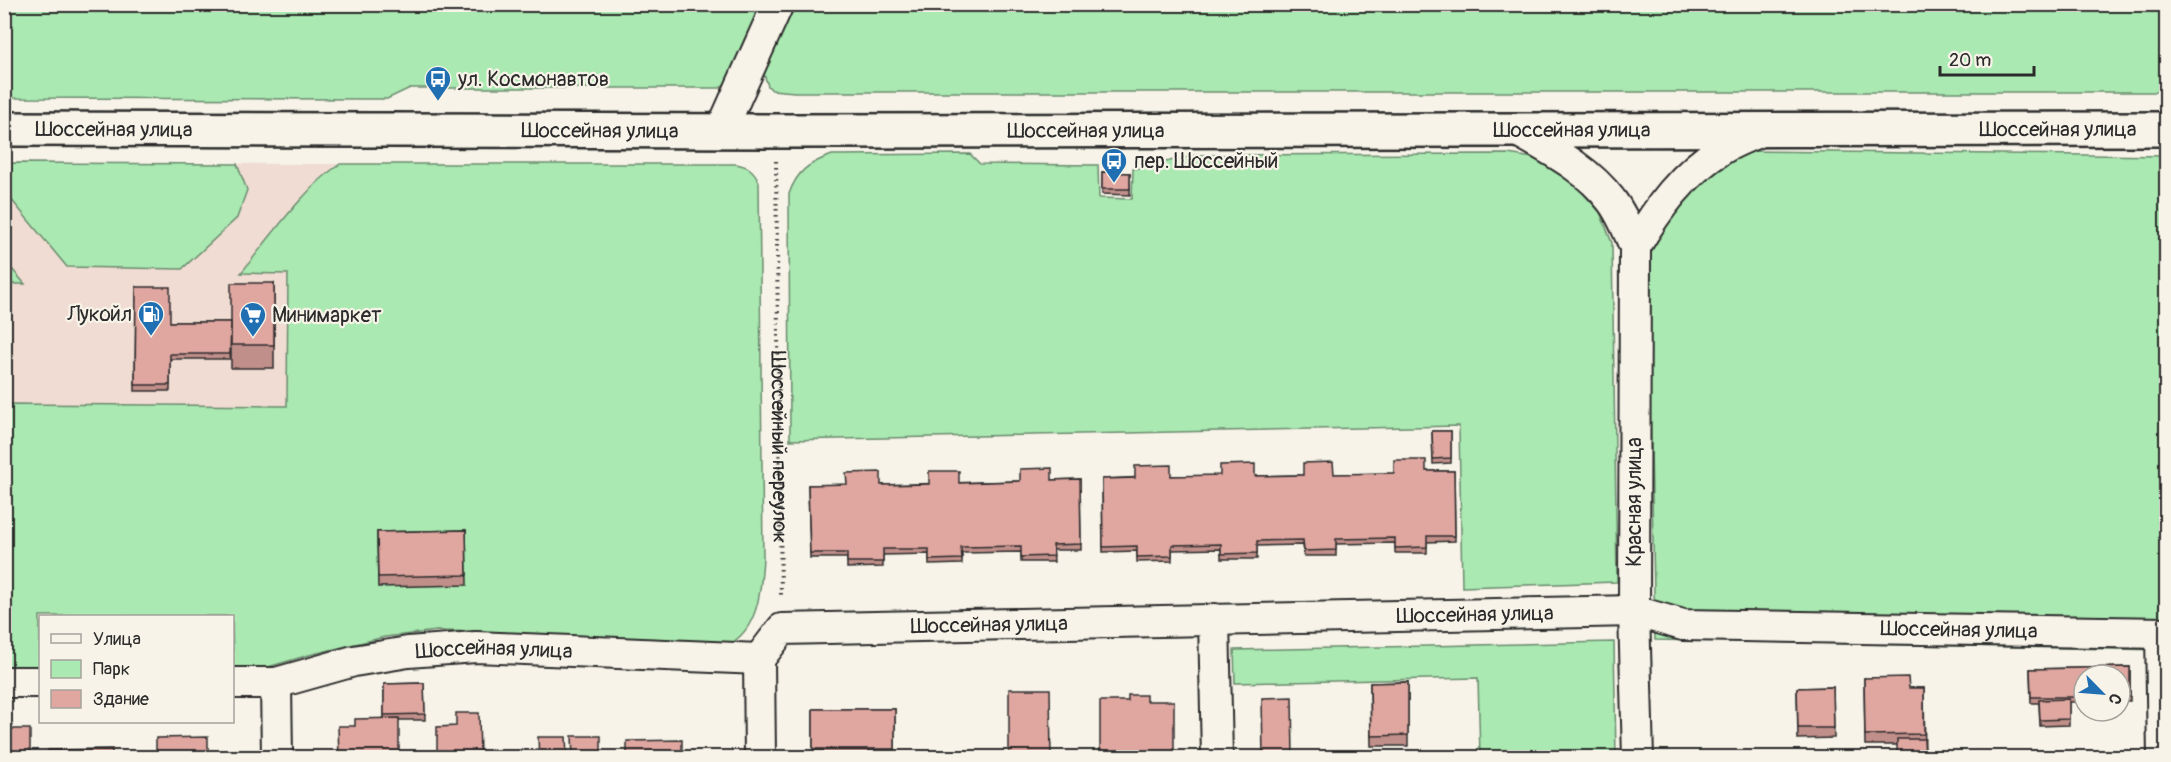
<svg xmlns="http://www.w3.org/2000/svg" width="2171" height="762" font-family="Pangolin,sans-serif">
<rect width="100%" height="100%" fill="#f7f3e8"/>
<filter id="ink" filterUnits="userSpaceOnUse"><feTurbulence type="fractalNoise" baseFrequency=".0167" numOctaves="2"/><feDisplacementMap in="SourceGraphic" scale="12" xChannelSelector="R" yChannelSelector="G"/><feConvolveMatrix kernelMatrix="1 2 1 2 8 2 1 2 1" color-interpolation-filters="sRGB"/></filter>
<g filter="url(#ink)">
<path fill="#f0dcd2" d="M5,163L340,164L324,175L311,189L242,273H288L287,406L5,404V284L24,283L5,261Z"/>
<g fill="#aae9b1" stroke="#6a8a6e" stroke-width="1.5">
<path d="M5,5H766L730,79L720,88H410L387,99L5,98Z"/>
<path d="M792,5H2166V92H795L772,90L768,86L764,74L765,68Z"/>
<path d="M1745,151L2166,156V650L1655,640L1647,255C1675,205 1696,181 1745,151Z"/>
<path d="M970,154L980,164L1098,165L1099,198L1132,199L1133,169L1197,155L1508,154L1533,158L1557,171L1581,191L1600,212L1612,243L1617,582L1462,587L1459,426L790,440L789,194C797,171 809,163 832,155Z"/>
<path d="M13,163L237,164L247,190L237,218L182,269L67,267L5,192V169Z"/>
<path d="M340,164H736C748,166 754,170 759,182L763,558C761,586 760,624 733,642C728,646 721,647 715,648L496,632L437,631L385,637L309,655L268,667H233L232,616H40V667L5,666V404L287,406L288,274L241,273C269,239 304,188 340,164Z"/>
<path d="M5,261L25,284H5Z"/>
<path d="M1614,642L1616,757H1480L1478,678L1235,683L1234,650Z"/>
</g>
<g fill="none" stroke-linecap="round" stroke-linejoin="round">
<g stroke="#2b2b2b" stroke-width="34">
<g id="street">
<path d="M1516,130C1550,150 1587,168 1611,200C1622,214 1628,231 1635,247L1634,611L1638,758"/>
<path d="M721,131L778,4"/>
<path d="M1635,247C1657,209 1683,173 1722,149C1735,141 1750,136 1764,129"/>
<path d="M1214,619L1217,758"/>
<path d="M2161,633L2163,758"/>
<path d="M4,682H40"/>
<path id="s2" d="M232,683H276L354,661L408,652L476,647L759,659"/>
<path d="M276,683L277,758"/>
<path id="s3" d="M760,758L759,659L782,629L1634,611L1683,625L2166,633"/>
</g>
</g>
<g stroke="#2b2b2b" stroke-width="38">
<g id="secondary">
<path id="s4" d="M4,129L776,131L2166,129"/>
</g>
</g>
<path stroke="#2b2b2b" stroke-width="4" stroke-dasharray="1.5 4.5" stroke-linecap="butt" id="s1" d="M776,161L781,598"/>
<use href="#street" stroke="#f7f3e8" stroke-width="30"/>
<use href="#secondary" stroke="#f7f3e8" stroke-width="33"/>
</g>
<g fill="#c18f8a" stroke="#2b2b2b" stroke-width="1.5">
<path d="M1102,172L1130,173V195L1102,194Z"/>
<path d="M274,283V368H231V348L230,359H170V391H135L136,287L170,322H231Z"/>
<path d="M1432,431H1451V463L1433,464Z"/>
<path d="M1426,471H1454L1455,541L1427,542V553H1395V543L1336,544V556H1304L1303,545L1257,546V559H1221V549L1172,550V561L1137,562V551L1103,552L1102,479L1171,476H1255L1394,473Z"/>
<path d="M1080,479L1081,550H1053L1054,562H1021V552L962,553V564L929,565V554L883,555V567L847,568V558H810L808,485H881Z"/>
<path d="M466,530L467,585L378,587L377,532Z"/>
<path d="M2130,667V701H2120V675H2084V702H2069V725L2040,726L2039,703H2031L2030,669Z"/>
<path d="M1864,678L1909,688H1924L1925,758L1897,745H1865Z"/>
<path d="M1408,682V746H1371L1370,683Z"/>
<path d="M424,683L425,720H399L355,726L384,718V684Z"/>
<path d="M1833,687L1834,738L1798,739L1797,688Z"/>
<rect x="813" y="709" width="82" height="49"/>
</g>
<g fill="#e0a6a0" stroke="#2b2b2b" stroke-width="1.5">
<path d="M1102,172L1130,173V189H1102Z"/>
<rect x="231" y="283" width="43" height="62"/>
<path d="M136,287H170V322H231L230,354H170V385H135Z"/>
<path d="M1432,431H1451V458L1433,459Z"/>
<path d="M1394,460H1426V471H1454L1455,536H1427V547L1395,548V538L1336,539V550L1304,551L1303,540L1257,541V553L1221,554V544L1172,545V556L1137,557V546L1103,547L1102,479L1135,478V466L1171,465V476L1220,475V465L1255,464V476L1303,475V463L1333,462L1334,474L1394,473Z"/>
<path d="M1052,468V480L1080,479L1081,544L1053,545L1054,556L1021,557V546L961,547L962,559L929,560V549H883V562H847V553H810L808,485L847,484L846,473L881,472V485L929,484V471H959V483L1020,481V469Z"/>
<path d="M466,530L467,575L378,577L377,532Z"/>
<path d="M2130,667V696H2120V675H2084V697H2031L2030,669Z"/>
<path d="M1908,677L1909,688H1924V734L1865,735L1864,678Z"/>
<path d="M1408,682V735L1371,736L1370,683Z"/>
<path d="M424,683L425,714L384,715V684Z"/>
<path d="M1833,687L1834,728H1798L1797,688Z"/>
<path d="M1009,689H1050L1051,758H1009Z"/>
<path d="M1128,695H1146V701H1174V758H1100V701H1128Z"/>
<path d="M1292,697L1293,758H1263L1262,698Z"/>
<path d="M2069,699V719L2040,720L2039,700Z"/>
<rect x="813" y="709" width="82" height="40"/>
<path d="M456,713H479L480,758H437V727L456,726Z"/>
<path d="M399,718V758H339L338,726H355V719Z"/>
<rect x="4" y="729" width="26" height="29"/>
<path d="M572,736H601V758H573Z"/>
<path d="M208,737V758H156V738Z"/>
<path d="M538,737H566L567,758H539Z"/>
<path d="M1897,739H1924L1925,758H1897Z"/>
<path d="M682,740V758H627V741Z"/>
<path d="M112,749V758H49L48,750Z"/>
<path d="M2094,753L2096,758H2083Z"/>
<path d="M1346,756V758H1293Z"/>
<rect x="2002" y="757" width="23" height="1"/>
</g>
</g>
<defs>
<g id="bus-pin" transform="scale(1.35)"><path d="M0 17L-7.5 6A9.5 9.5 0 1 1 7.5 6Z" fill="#1f6fb2" stroke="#f7f3e8"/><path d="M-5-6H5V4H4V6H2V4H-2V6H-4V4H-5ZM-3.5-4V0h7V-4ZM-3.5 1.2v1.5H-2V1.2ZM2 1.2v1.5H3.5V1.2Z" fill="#fff"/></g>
<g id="fuel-pin" transform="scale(1.35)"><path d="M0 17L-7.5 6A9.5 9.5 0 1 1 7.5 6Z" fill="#1f6fb2" stroke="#f7f3e8"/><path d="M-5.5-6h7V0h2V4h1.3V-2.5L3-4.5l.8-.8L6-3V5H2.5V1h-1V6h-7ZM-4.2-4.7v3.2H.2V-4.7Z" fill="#fff"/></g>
<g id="supermarket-pin" transform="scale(1.35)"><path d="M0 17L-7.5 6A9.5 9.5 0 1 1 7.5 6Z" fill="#1f6fb2" stroke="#f7f3e8"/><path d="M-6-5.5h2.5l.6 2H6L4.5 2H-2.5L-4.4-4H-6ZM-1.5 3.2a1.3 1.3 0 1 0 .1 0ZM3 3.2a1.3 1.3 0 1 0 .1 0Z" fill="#fff"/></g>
</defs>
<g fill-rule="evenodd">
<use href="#bus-pin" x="438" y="79"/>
<use href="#bus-pin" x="1114" y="161"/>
<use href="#fuel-pin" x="151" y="314"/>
<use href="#supermarket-pin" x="253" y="315"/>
</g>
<g text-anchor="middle" stroke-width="4.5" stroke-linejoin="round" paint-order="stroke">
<g font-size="21" fill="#2b2b2b" stroke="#f7f3e8" text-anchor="start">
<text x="458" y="86">ул. Космонавтов</text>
<text x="1134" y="168">пер. Шоссейный</text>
<text x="132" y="321" text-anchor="end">Лукойл</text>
<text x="272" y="322">Минимаркет</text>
</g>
<g font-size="21" fill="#2b2b2b" stroke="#f7f3e8">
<text dy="7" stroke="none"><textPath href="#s4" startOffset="110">Шоссейная улица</textPath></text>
<text dy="7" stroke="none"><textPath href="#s4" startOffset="1568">Шоссейная улица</textPath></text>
<text dy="7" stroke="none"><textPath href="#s4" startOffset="2054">Шоссейная улица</textPath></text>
<text dy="7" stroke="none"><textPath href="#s4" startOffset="596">Шоссейная улица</textPath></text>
<text dy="7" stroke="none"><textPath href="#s4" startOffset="1082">Шоссейная улица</textPath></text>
<text dy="7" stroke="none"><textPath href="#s1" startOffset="286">Шоссейный переулок</textPath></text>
<text transform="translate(1634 502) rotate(-90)" y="7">Красная улица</text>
<text dy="7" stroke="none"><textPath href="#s3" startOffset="830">Шоссейная улица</textPath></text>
<text dy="7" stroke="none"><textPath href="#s3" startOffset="344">Шоссейная улица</textPath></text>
<text dy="7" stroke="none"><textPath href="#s3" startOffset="1316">Шоссейная улица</textPath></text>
<text dy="7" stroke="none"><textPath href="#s2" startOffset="266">Шоссейная улица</textPath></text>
</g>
</g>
<rect width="2171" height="762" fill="none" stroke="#f7f3e8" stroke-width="24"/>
<rect x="12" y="12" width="2147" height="738" fill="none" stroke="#2b2b2b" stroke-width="2" filter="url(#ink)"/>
<rect x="39" y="615" width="195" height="108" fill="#f7f3e8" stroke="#a5a39c" stroke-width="1.5"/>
<rect x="51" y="634" width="30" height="9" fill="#f7f3e8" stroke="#a5a39c" stroke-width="1.5"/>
<text x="93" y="645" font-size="18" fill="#2b2b2b">Улица</text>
<rect x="51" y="660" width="30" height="18" fill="#aae9b1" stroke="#a5a39c" stroke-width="1.5"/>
<text x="93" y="675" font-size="18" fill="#2b2b2b">Парк</text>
<rect x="51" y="690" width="30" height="18" fill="#e0a6a0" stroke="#a5a39c" stroke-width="1.5"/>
<text x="93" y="705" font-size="18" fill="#2b2b2b">Здание</text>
<g transform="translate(2102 693) rotate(115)"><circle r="28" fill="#f7f3e8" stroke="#a5a39c" stroke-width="1.5"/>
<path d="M0-4.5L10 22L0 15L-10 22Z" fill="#1f6fb2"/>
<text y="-9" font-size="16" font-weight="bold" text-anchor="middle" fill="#2b2b2b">С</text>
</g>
<path d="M1940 66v9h94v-9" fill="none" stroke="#2b2b2b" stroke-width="3"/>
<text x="1949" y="66" font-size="18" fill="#2b2b2b" stroke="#f7f3e8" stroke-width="4.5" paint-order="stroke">20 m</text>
</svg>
